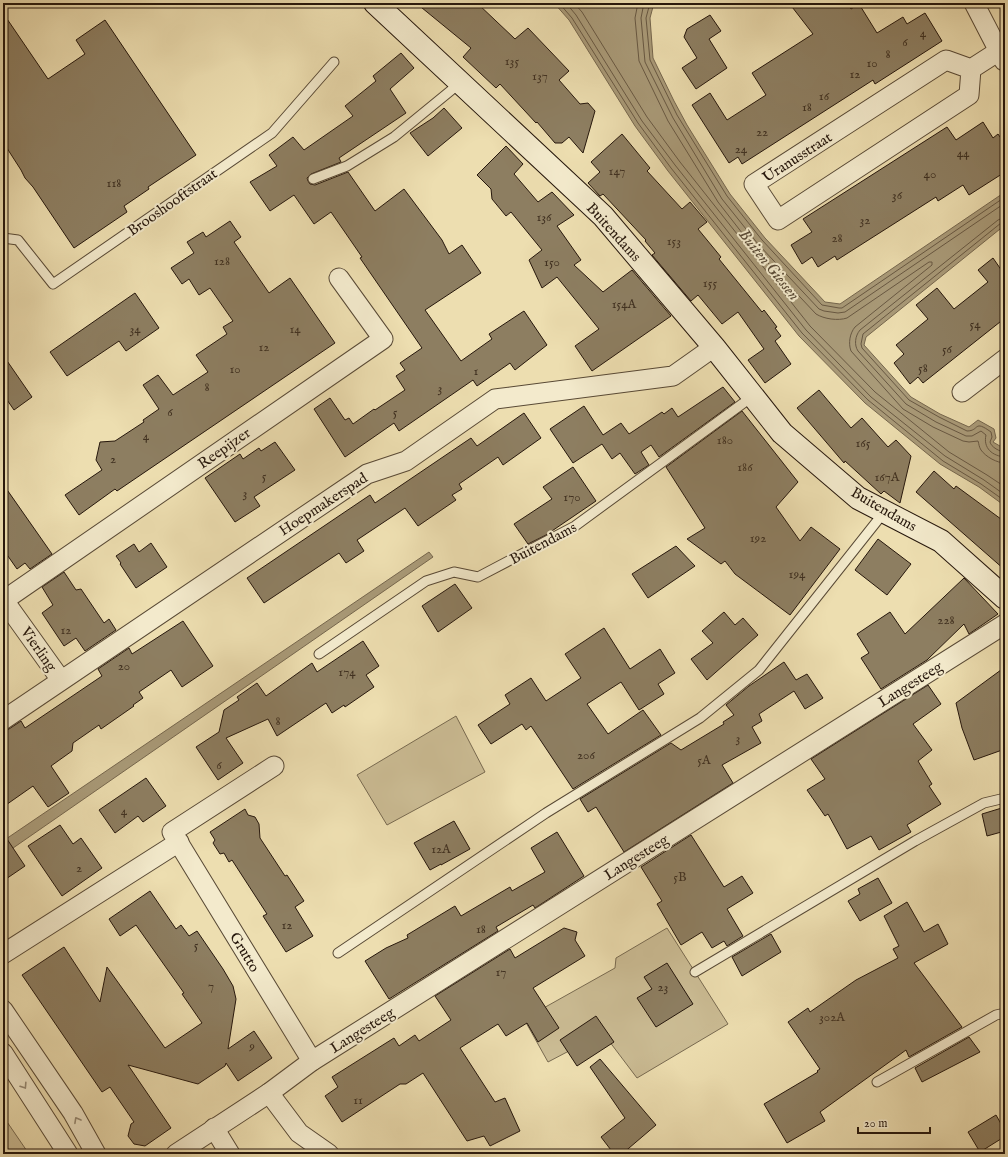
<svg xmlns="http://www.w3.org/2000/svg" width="1008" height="1157" font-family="'IM FELL English',serif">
<rect width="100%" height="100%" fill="#eddeb0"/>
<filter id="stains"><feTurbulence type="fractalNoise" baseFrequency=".005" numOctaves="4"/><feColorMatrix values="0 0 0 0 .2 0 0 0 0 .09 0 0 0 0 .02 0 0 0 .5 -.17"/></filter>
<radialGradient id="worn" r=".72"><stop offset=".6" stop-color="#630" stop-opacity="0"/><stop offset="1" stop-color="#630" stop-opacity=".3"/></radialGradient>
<g fill="#cbbc94" stroke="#786a50">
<path d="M456,716L485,772L387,825L357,775Z"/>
<path d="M667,928L728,1024L637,1078L603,1033L548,1062L524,1019L615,968L616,958Z"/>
<path d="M3,1116L29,1154H3Z"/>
</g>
<g fill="#a99a78" stroke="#75664d">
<path d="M554,3H654L650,18L653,58L674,101L687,125L730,194L765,238L825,302L840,304L1005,192V225L866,337L864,345L911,397L940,414L969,427L978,420L994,429L996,438L993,442L1005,449V506L979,487L940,464L865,403L799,336L668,171L635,126L569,20Z"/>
<path d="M429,552L433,557L3,855V841Z"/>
</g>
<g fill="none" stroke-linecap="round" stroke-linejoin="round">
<g stroke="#685842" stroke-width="1">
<path d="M559,3L572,18L638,123L671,168L802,333L868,400L943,461L981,484L1005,501"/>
<path d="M566,3L576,15L642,121L675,165L806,330L871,397L945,456L984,480L1005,495"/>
<path d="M574,3L582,12L647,117L680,162L810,326L875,392L949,452L987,475L1005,487"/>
<path d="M638,3L635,18L639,61L668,121L718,202L753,247L816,314C824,319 838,321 847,318L929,262H932V265L855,327C850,333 848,343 851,351L903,409L933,427L963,441L969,442L978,441C979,444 979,447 981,450C986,457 997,463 1005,463"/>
<path d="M644,3L641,18L645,62L673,118L722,199L758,244L819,309L824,311L838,313L845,312L1005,203"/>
<path d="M650,3L646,18L650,60L677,115L727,196L762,240L822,305L839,308H842L1005,197"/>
<path d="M1005,217L998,220L860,330C855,336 854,345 858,351L906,404L936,422L966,436H972L981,431L986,435C983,448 992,456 1005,457"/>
<path d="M1005,222L1001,223L863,334L861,344L862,348L909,400L939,417L967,431C980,431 973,419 991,432L992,437L990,442C991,447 1000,452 1005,452"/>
</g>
</g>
<g fill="#8d7e61" stroke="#26170c">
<path d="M416,3H477L515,39L528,28L569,71L559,80L580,104L588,103L595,111L583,153L569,137L562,143H555L537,122L536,123L500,84L496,88L463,57L471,48Z"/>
<path d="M789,3H847L851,9L859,4L877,33L903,17L907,24L925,13L942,41L875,84L873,80L742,164L738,157L729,163L692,105L710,93L727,120L766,95L752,73L813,34Z"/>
<path d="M3,13L48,79L85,54L76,40L105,20L196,155L148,187L149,189L124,206L127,212L74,248L33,187L25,178L21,170L3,142Z"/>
<path d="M710,15L721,31L709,39L727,68L696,89L682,68L697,58L684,37L687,29Z"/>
<path d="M401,53L414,68L390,89L406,113L339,158L341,162L311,174L307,178L308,181L310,184L315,185L348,172L375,211L404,189L442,240L449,254L462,245L481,273L425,310L461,361L492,339L489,334L524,311L547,345L515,370L510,363L477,386L473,380L399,431L394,423L345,457L314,409L330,398L345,420L349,418L353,424L374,409L375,410L405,390L396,376L405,370L400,363L422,348L360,258L362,257L331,212L314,224L294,195L270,211L250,182L277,166L269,155L293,137L304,150L353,116L345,106L376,81L373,76Z"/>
<path d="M444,108L462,128L428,156L410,133L433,118Z"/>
<path d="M983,122L993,138L998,134L1005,144V172L969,195L963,185L938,201L936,197L837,260L835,256L818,267L812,257L802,264L791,245L812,232L803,219L947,127L956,140Z"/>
<path d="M622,134L650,168L647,171L682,209L690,202L707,222L698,229L721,257L719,259L762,312L764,310L777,327L775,328L781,336L775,341L791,364L765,383L748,360L764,349L738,312L722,324L698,295L691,301L652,255L655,253L645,241L646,240L603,194L600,196L588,183L600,172L591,162Z"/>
<path d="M506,146L523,164L514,174L538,202L552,192L574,215L557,226L581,260L574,265L603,292L632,270L671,316L592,371L575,346L599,329L557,277L542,288L529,260L542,250L511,212L506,216L492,199L491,189L477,175Z"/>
<path d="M230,221L241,237L234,242L269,293L290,278L335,343L117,491L115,489L79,515L65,495L102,470L96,460L100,442L115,441L144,422L143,420L159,409L143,385L158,375L173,395L208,372L196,355L227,334L223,327L233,321L210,288L199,295L189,279L182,284L171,268L194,253L187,242L203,232L206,237Z"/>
<path d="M993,258L1002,271L1005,269V318L923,383L918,377L910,384L894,363L904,354L896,345L928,319L916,305L937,288L954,309L988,282L978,270Z"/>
<path d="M135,293L159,328L126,351L119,341L67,376L50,352Z"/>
<path d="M3,355L32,397L14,410L3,394Z"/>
<path d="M723,387L735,402L659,457L651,445L641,452L649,465L635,474L620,453L612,459L602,444L573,463L550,429L584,406L603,435L621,423L629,434L662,412L664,414L672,408L678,417Z"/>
<path d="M819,390L851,428L862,418L888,447L896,440L911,456L900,503L884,491L881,494L845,461L844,463L797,408Z"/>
<path d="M742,411L798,482L776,507L800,541L811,527L840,549L790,615L735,574L725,561L721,564L687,539L705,528L666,467Z"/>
<path d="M524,413L541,438L503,465L498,457L459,484L462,489L452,495L456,500L418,526L405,508L357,540L364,551L346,563L339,553L264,603L247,578L370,495L375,503L471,438L477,446Z"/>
<path d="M275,442L295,470L254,497L260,506L235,522L205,478L240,454L243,459L259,448L261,451Z"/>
<path d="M573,467L596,501L546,535L528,544L514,524L552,499L543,487Z"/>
<path d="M934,471L954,489L956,486L1005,522V570L916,492Z"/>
<path d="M3,484L52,554L30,569L25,563L17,569L3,549Z"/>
<path d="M878,539L911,564L887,595L855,570Z"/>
<path d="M151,543L167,567L136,588L120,564L121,563L116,556L134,544L139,552Z"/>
<path d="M676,546L695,566L648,598L632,574Z"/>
<path d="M64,572L76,590L81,589L104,623L109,619L116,630L85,651L76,638L64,646L42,613L53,605L42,587Z"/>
<path d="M964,578L998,614L969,634L964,624L927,660L881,689L861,658L869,653L857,634L890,612L905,634Z"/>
<path d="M455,584L472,608L438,632L422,606Z"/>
<path d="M724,612L735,625L743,618L758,635L707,680L691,659L713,643L702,631Z"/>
<path d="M183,621L213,666L182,687L171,670L139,692L143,698L133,705L134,706L101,729L99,725L73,743L72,751L51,766L69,793L48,807L33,786L3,807V731L9,729L21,721L25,728L102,676L98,669L129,648L132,654Z"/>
<path d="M604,628L630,669L660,649L675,673L658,684L664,694L639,710L621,682L587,704L608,734L643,710L661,735L573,789L531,726L526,730L522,724L491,744L478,725L510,704L505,695L531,678L546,701L581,678L565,654Z"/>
<path d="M363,641L379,666L366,675L374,687L345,707L344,705L332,713L326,703L277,736L268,719L226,738L243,763L218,780L196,747L219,732L224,710L239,700L237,697L257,683L266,696L312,663L317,672Z"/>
<path d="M784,662L796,680L807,674L823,698L805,709L794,691L759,714L762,721L752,727L761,743L722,765L733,783L624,852L596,807L588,812L580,799L671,743L681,750L724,724L723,722L734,715L726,705L749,686Z"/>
<path d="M1005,667V749L974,760L962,728L956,703Z"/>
<path d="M928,685L941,704L913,724L932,750L918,761L932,784L929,786L941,804L907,825L911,832L879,850L871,836L847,849L828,814L825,816L807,790L825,779L811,759Z"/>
<path d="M146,778L166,806L143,822L138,816L115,833L99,810Z"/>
<path d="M1005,807V831L987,836L982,814Z"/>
<path d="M245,809L248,815L255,817L259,824L260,838L285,876L287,875L304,901L295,907L313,936L286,952L263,916L267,914L232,860L229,862L224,853L220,854L213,843L215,840L210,832Z"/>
<path d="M454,821L470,849L441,865V864L430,870L414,843Z"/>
<path d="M60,825L73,844L81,838L102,868L62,896L28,846Z"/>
<path d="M557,832L584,876L535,908L533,905L496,927L498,931L389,999L365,961L386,948L408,938L407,935L455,906L461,916L510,887L512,891L545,872L531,848Z"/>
<path d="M3,833L25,866L3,881Z"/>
<path d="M691,835L724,887L742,876L753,893L727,909L743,936L727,946L724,941L712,948L702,932L681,945L657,904L662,901L641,867Z"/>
<path d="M878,878L892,903L860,921L848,901L860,894L858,889Z"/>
<path d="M150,891L176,929L181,925L189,936L197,931L223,969L233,986L236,999L228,1049L254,1031L272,1058L238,1081L226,1063L225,1066L198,1084L128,1065L171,1128L145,1146L134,1144L128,1136L131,1124L134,1122L110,1087L102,1092L22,975L64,947L100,1002L107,967L165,1048L202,1023L182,994L184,993L136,925L120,936L109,919Z"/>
<path d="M907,902L924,932L938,924L948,944L914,963L962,1027L909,1057L906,1050L820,1112L825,1121L787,1143L764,1104L818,1072L817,1071L820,1069L788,1022L808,1008L810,1012L856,980L898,958L893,949L899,946L884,916Z"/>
<path d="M564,928L577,932L575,940L585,956L533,988L559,1028L538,1042L527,1023L506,1036L498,1024L460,1048L495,1102L505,1098L520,1131L490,1146L484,1136L467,1141L423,1073L406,1084H400L342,1122L325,1096L338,1087L332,1077L394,1038L399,1046L415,1035L419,1041L451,1020L435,996L510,949L515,958Z"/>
<path d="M771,934L781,952L742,976L732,957Z"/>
<path d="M667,963L693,1004L656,1027L637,998L652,989L644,977Z"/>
<path d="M596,1016L614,1042L577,1066L560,1040Z"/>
<path d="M969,1037L980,1052L922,1082L915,1068Z"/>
<path d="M600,1059L656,1125L622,1154H614L601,1137L625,1118L590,1067Z"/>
<path d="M996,1115L1004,1129V1137L980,1152L968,1132Z"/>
</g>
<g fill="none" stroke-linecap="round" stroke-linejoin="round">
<g stroke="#584935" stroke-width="11">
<g id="lane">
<path d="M313,179L347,166L394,137L460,83"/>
<path d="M3,238L18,240L53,284L272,133L334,62"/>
<path d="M319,654L426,581L454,572L478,577L575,526L753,396"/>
<path d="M338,953L546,813L700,718L759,670L885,511"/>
<path d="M695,972L915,841L984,803L1005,798"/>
<path d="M877,1082L996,1015L1005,1013"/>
</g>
</g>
<g stroke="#584935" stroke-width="21">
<g id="street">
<path d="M974,3L1004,61"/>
<path d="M971,69L969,95L778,220L754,184L946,60L971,69L999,51"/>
<path d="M962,392L1005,359"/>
<path d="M3,599L61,680"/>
<path d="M3,601L383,339L339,278"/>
<path d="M3,720L367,474L406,461L495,399L673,376L714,347"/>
<path d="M274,766L172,832L312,1061"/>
<path d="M3,954L179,842"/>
<path d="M3,1010L73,1113L96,1154"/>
<path d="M3,1053L68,1154"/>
<path d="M269,1093L299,1133L329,1154"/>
<path d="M214,1128L230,1154"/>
<path d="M176,1154L269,1093L312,1061L1005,624"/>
</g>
</g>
<g stroke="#26170c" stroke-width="24">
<path id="secondary" d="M375,3L603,216L714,347L782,433L858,498L941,541L1005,598"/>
</g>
<use href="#lane" stroke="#f3eacc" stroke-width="9"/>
<use href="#street" stroke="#f3eacc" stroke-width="19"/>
<use href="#secondary" stroke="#f3eacc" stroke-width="22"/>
</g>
<defs><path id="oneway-chevron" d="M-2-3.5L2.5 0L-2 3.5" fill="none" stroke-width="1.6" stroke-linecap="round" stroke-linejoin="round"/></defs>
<g stroke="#978b76">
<use href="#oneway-chevron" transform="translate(24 1086) rotate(57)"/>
<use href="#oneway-chevron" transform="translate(77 1120) rotate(-119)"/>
</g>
<g text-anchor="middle" stroke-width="4" stroke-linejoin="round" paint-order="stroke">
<g font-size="13" fill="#403121">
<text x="923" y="37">4</text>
<text x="905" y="46">6</text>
<text x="888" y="58">8</text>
<text x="512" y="65">135</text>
<text x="872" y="67">10</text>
<text x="855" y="78">12</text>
<text x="540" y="80">137</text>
<text x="824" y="100">16</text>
<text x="807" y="111">18</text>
<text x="762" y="136">22</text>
<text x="741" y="153">24</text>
<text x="963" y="157">44</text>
<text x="617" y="175">147</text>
<text x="930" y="178">40</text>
<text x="114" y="187">118</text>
<text x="897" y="199">36</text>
<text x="544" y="221">136</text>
<text x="865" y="224">32</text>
<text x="837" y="242">28</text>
<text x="674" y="245">153</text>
<text x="222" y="265">128</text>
<text x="552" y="266">150</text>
<text x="710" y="287">155</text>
<text x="624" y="308">154A</text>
<text x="975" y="328">54</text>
<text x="135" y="333">34</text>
<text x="295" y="333">14</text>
<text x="264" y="351">12</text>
<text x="947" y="353">56</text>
<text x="923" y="372">58</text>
<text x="235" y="373">10</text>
<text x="476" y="375">1</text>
<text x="207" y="391">8</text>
<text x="440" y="392">3</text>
<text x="170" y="416">6</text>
<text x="395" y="416">5</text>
<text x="146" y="440">4</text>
<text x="725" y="444">180</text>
<text x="863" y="447">165</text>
<text x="113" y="463">2</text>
<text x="745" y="471">186</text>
<text x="264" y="480">5</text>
<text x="887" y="481">167A</text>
<text x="245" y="497">3</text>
<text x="572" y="501">170</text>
<text x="758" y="542">192</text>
<text x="797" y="578">194</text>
<text x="946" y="624">228</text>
<text x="66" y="634">12</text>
<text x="124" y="670">20</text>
<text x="347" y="676">174</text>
<text x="278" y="725">8</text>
<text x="738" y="742">3</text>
<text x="586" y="759">206</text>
<text x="704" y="764">5A</text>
<text x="219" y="769">6</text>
<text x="124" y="815">4</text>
<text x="441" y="853">12A</text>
<text x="79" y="872">2</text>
<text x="680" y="881">5B</text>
<text x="287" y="929">12</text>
<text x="481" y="933">18</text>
<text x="196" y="949">5</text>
<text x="501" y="976">17</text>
<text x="211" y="990">7</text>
<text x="663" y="991">23</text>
<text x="832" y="1021">302A</text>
<text x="252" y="1050">9</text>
<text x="358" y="1104">11</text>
</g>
<g font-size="15" fill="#26170c" stroke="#f3eacc">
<text transform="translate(797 157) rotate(-33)" y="5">Uranusstraat</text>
<text transform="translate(172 202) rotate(-35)" y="5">Brooshooftstraat</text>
<text transform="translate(614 232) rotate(48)" y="5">Buitendams</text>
<text transform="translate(224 448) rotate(-35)" y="5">Reepijzer</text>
<text transform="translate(323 504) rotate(-33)" y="5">Hoepmakerspad</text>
<text transform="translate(884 509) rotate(30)" y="5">Buitendams</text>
<text transform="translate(543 543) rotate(-28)" y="5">Buitendams</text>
<text transform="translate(39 649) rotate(55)" y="5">Vierling</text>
<text transform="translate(910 684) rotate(-32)" y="5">Langesteeg</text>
<text transform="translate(636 857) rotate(-32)" y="5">Langesteeg</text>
<text transform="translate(245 952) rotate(59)" y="5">Grutto</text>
<text transform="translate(362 1030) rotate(-32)" y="5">Langesteeg</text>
</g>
<g font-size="16" font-style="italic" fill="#5a4b37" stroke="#f3eacc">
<text transform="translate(770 264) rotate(51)" y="6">Buiten Giessen</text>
</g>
</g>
<rect width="1008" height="1157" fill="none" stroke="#eddeb0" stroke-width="16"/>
<rect x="4" y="4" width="1000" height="1149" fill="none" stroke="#26170c" stroke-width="2"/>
<rect x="8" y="8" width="992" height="1141" fill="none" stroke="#26170c"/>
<path d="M858 1127v6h72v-6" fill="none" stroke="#26170c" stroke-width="2"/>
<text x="864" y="1127" font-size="12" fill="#26170c" stroke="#f3eacc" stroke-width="3" paint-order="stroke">20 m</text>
<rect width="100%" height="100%" filter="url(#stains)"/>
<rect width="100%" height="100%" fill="url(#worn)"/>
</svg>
